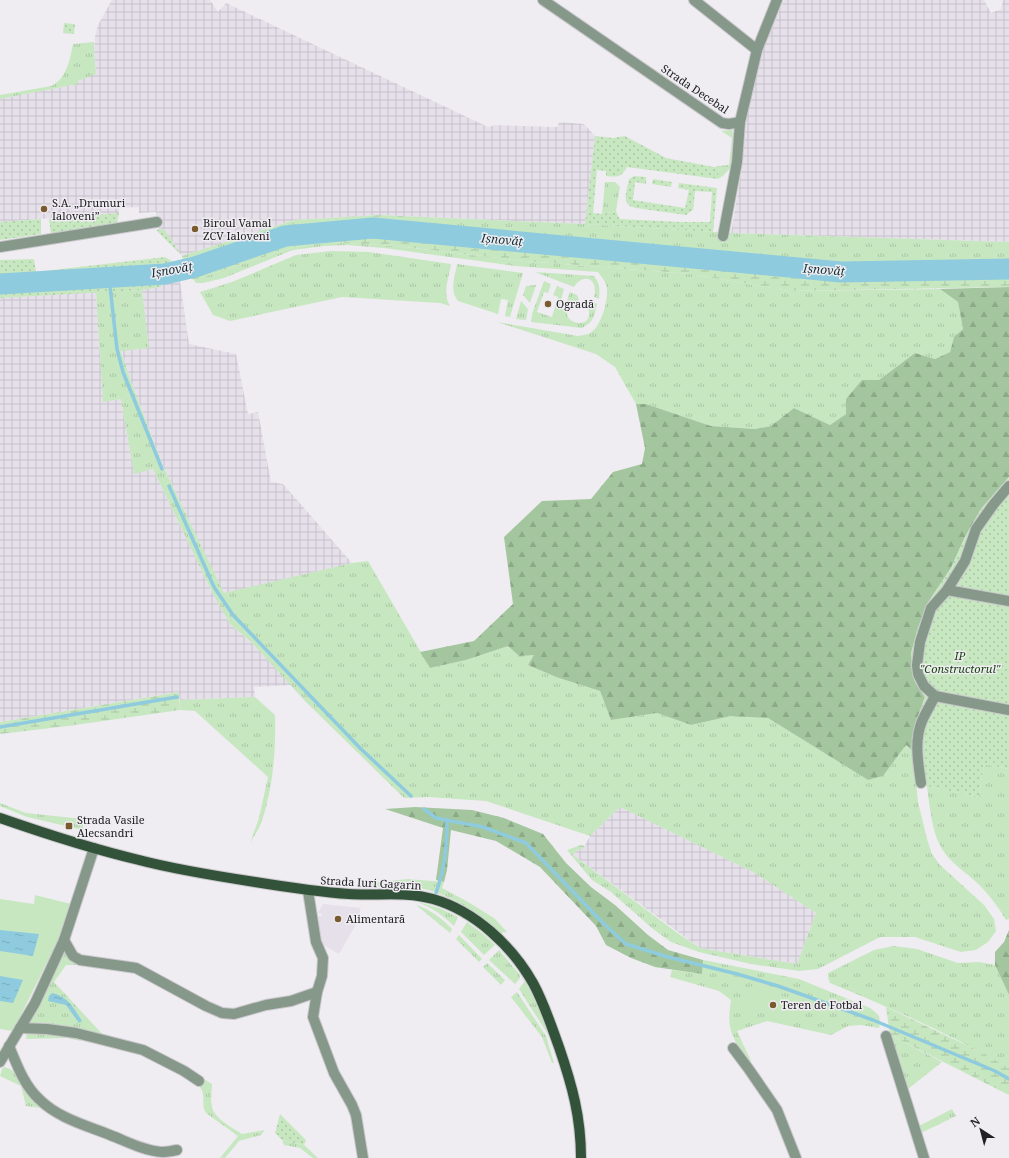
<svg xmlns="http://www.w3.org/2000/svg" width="1009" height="1158" font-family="'Noto Serif',serif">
<defs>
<pattern id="industrial-grid" width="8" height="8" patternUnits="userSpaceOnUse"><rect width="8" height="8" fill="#e6e0eb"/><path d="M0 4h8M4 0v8" fill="none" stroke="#c5c0c9"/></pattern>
<pattern id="grass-tufts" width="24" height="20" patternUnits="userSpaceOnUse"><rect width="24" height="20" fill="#c7e7c1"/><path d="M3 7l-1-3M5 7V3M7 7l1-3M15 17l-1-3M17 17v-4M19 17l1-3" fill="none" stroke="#abc6a6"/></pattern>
<pattern id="forest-firs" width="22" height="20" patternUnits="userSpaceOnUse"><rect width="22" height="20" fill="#a4c69e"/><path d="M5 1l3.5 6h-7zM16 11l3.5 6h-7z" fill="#8daa88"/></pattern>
<pattern id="wetland-marsh" width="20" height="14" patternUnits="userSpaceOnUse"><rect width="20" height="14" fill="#c7e7c1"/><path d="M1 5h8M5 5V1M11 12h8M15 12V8" fill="none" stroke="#abc6a6"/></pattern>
<pattern id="garden-dots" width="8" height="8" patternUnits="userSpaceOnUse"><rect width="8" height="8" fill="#c7e7c1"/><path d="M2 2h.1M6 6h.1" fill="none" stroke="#abc6a6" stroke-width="1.8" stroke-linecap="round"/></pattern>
<pattern id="water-ripples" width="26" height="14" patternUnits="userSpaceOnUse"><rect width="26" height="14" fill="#8ecbde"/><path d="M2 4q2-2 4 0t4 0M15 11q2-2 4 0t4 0" fill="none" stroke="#7aaebe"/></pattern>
</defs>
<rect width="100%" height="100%" fill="#efedf1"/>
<path fill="#e6e0eb" d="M323,904L361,908L356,924L339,954L322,944L320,941L318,916H321L322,914L318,913Z"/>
<g fill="url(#industrial-grid)">
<path d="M112,0H210L218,12L226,3L488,127L495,125L557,127L559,122L584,124L595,136L585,224L379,215L294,220L182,256L164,229L159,230L156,212L139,213V207L119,208V213L0,222V99L78,84L77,81L96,74L94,50L95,37L98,25Z"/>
<path d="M784,0H984L991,13L1001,9L1003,0H1009V242L731,233L742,167L748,106L761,54Z"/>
<path d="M180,281L189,344L236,354L248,414L258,412L271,482L283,484L352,563L224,594L162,464L131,381L121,350L149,348L142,290L161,287V284Z"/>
<path d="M96,292L103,401L121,399L134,473L153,469L213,594L230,624L251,642L292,685L254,687L255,697L180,700L178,692L0,722V298Z"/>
<path d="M620,807L753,872L816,913L797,964L700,948L573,855L577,850L583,849L590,836Z"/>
</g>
<g fill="url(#grass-tufts)">
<path d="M94,42V50L96,74L78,81V84L0,99V95L51,86C67,79 70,59 73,44Z"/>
<path d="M732,130L735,139L731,167L724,175L718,179L719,166L729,165L732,138L721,131Z"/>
<path d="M605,182H615L620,187L616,211L602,214Z"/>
<path d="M379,215L585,224L731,233L1009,242V262L837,261L663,249L376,223L288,230L184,264L182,256L294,220Z"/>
<path d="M331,242L396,246L524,261L691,274L789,291L940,289L958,302L963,329L954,337L950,352L935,359L915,353L879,380L846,399V414L830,425L794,408L771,426L755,429L711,426L646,404H636L615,367L596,354L497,322L578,336C581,335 587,335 590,333C601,327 608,301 607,289C606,282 602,277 598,272L515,266L384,248L347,245L324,246L293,250L224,278L203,283H196L194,280L294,247Z"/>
<path d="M331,251L369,252L451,264C449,278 442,294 450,306L440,303L342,297L230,321L213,315L200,292L232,282L296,255Z"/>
<path d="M457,264L523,273L510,317L505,316L508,300L501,299L498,314L458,301C449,291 455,276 457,264Z"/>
<path d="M535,272L594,276C600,284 600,289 599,299L594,297C599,279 584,272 574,287Z"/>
<path d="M544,281L551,284L548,293L544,292L537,312L552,317L558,297L553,295L557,286L564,289L559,308L564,309L570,292L577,295L579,300C547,318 590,334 589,313C589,309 586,305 584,301L590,300L597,304C594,316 594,322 582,328L531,322L532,314Z"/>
<path d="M536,285L530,303L523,295L526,286Z"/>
<path d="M142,290L149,348L121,351L131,381L162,464L224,593L352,563L368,561L430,668L466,660L508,646L519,656L535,654L528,665L556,677L600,691L611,720L657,713L691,725L731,716H765L868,780L883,776L906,745L913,751L918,802L927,839L932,854L940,865L984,905L994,919L996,931L988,942L976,950L961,952L915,937H880L818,969L799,971L751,964L699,952L671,942L653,929L611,892L592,880L567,850L581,845L585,846L583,849L577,850L573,855L676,932L700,948L797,964L816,913L753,872L620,807L590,836L486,801L428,797L404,798L305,701L251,642L230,624L213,594L153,469L134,474L121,399L103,402L96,292Z"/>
<path d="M521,301L528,309L526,320L516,319Z"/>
<path d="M255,697L275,715C276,751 273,787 262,821C259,829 254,836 250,843L259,818L268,777L195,711L180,710V700Z"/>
<path d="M984,764L1009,769V919L1006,920C997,905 988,893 975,881C962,869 946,860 939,843C932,829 929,802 927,786L979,797Z"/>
<path d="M0,803L26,813L83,819V830L27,817L0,806Z"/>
<path d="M408,879L444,882L442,888L468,902L494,918L507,932L501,933C481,914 451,895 424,889C404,884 381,887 360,888V884Z"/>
<path d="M411,900L439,908L458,917L454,926C439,912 430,906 411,900Z"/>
<path d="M416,905C430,909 442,919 452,929L450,933Z"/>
<path d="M467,922L483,934L495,945L484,955L461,932Z"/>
<path d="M459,935L482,959L479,962L456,939Z"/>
<path d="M894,946L917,949L958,963L979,962L995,965L1009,995V1068C952,1035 891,1008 830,983L828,978V973L874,950Z"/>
<path d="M64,950L77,965H66L54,982L106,1038L27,1024L49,984Z"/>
<path d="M499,950L520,975V978L515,984L489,960Z"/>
<path d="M703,960L799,979L870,1008C879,1015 881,1016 879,1028L861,1025L848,1026L831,1035L767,1021L737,1031L751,1061L748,1062C732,1035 726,1032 731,1000L719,991L670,977L672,970L702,974Z"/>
<path d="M487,963L505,980L501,985L483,967Z"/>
<path d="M525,981L542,1014L559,1062L558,1063L549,1036L519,989Z"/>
<path d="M517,992L546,1036L554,1063H552L542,1037L511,997Z"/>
<path d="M27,1032L79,1037L81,1041L67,1038L26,1039Z"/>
<path d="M890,1035L942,1062L908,1089Z"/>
<path d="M4,1067C18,1070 19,1080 26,1090C30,1096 36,1102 41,1108L26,1106L21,1086L0,1076L2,1069Z"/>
<path d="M202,1078L212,1084C212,1091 210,1099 212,1106C213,1118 233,1128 242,1134L265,1130L261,1135L239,1141L225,1158H220L238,1136L206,1113C200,1103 208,1094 197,1084Z"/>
<path d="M952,1109L956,1116L921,1133L919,1126Z"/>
<path d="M282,1140L304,1145L318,1158H313L300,1148L284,1145Z"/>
</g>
<g fill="url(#forest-firs)">
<path d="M1009,287V477L981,509L965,537L951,568L927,604L912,671L915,682L925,697L914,728L913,751L906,745L883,776L868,780L768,718L731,716L691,725L657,713L611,720L600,691L556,677L528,665L534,655L519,656L508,646L466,660L430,668L420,652L474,641L513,604L504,537L542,501L591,499L613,472L642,464L645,448L636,404H646L711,426L755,429L771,426L794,408L830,425L846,414V399L862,380H879L915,353L935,359L950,352L954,337L963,329L958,302L940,289Z"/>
<path d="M415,807L472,810L504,818L543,834L566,863L591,887L615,905L648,935L668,950L703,960L702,974L655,967L631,958L606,945L596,926L540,867L496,841L451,830L447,870L444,882L436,880L443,828L385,809Z"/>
<path d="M1009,930V995L995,965V952L1004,942Z"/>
</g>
<g fill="url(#wetland-marsh)">
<path d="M376,223L663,249L837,261L1009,262V287L789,291L691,274L524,261L396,246L331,242L294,247L194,280L189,277L184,264L288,230Z"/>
<path d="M179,692L180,710L68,726L0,734V722Z"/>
<path d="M886,1007L983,1053L1009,1068V1095L890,1035Z"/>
</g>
<g fill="#c7e7c1">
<path d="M35,895L71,904L57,942L13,1031L0,1029V899L34,904Z"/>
<path d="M750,986L802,1002L795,1024L743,1007Z"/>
</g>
<g fill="url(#garden-dots)">
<path d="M64,23L75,24L74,34L63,33Z"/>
<path d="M595,136L613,138L625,136L666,158L714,167L719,166L718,179L627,167C620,178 619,177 606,176V171L597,170L593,213L602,214L616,211L618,216L620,219L680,222H710L712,192L695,191L693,210L686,215L636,208C620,205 627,191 629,179L634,176L646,177V184L635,182L633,200L685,208L689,190L678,188L679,183L717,188L713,232L585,224Z"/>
<path d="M653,179L672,182L671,187L652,184Z"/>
<path d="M119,213L117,223L51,234L49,219Z"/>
<path d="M41,219V234L0,240V222Z"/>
<path d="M164,229L182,256L156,230Z"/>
<path d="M165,257L175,263L180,281L161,284V287L142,290L0,298V260L34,259L36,272Z"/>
<path d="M1009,477V769L984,764L979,797L917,784L913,751L914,728L925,697L915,682L912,671L911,653L917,630L927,604L951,568L965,537L981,509Z"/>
<path d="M280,1114L306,1140L304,1145L282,1140L275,1133Z"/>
</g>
<g fill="url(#water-ripples)">
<path d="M0,930L39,934L33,956L0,951Z"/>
<path d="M0,976L23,980L13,1003L0,1001Z"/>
<path d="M52,993C68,996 74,1009 82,1021L79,1023L66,1005L48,1001L49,996Z"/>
</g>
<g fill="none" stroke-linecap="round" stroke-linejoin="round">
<g stroke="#8ecbde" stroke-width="3.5">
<path d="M109,277L117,349L123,372L162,469"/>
<path d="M169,486L214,587L233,615L360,748L411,796"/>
<path d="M0,727L177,697"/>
<path d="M424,809L436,818L483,827L526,843L605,925L626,944L668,957L737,974L778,986L873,1020L995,1071L1009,1079"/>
<path d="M436,893C445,867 447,847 447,820"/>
</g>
<path stroke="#8ecbde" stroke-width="21" d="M0,284L165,274L195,267L285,236L373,228L841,272L1009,269"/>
<g stroke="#cac8cc" stroke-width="12">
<g id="minor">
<path d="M543,0L722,123L729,124L740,122"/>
<path d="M694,0L757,50"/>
<path d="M723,236L737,162L740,122L757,50L777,0"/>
<path d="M0,247L157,222"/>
<path d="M1009,486L993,505L976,529L965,561L947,590L931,608L920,642L917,665L918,674L924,686L935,696L1009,710"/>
<path d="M947,590L1009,601"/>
<path d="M921,783C918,763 914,740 922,721C926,712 931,704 935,696"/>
<path d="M308,891L316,942L323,958L322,976L317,992L313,1017L334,1073L352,1105L356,1115L363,1158"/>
<path d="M64,940L73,956L80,960L136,968L206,1006L222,1013L234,1014L266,1005L291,1001L317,992"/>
<path d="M20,1028L47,1029L76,1033L143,1050L184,1071L199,1081"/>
<path d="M886,1036L924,1158"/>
<path d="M9,1046C17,1065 24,1085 39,1099C58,1118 85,1125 110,1135C126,1141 144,1151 162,1152C167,1152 172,1151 177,1150"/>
<path d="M733,1048L748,1068L777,1110L796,1158"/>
<path d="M0,1062L35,1003L64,940L94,848"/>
</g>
</g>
<g stroke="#cac8cc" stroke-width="12">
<path id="major" d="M0,818C46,834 92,849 139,860C177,870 216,876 255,882C286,887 318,892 349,894C378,896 405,891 433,899C475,911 512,946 533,983C544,1003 551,1025 559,1047C572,1085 581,1117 581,1158"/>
</g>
<use href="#minor" stroke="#869889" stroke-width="10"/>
<use href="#major" stroke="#325339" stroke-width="10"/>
</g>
<g fill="#795b2f" stroke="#efedf1" stroke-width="1.5">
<circle cx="44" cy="209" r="4"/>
<circle cx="195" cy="229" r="4"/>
<circle cx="548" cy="304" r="4"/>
<rect x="65" y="822" width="8" height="8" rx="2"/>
<circle cx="338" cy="919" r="4"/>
<circle cx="773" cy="1005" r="4"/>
</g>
<g text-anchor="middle" stroke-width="3" stroke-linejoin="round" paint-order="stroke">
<g font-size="11" fill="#212022" stroke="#efedf1">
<text transform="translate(695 89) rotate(34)" y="4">Strada Decebal</text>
<text transform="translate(371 883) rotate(3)" y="4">Strada Iuri Gagarin</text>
</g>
<g font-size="11" fill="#212022" stroke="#efedf1" text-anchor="start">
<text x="52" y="207">S.A. „Drumuri<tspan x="52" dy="13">Ialoveni”</tspan></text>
<text x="203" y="227">Biroul Vamal<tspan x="203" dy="13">ZCV Ialoveni</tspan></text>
<text x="556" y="308">Ogradă</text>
<text x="77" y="824">Strada Vasile<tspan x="77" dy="13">Alecsandri</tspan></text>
<text x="346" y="923">Alimentară</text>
<text x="781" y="1009">Teren de Fotbal</text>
</g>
<g font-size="11" font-style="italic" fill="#15430c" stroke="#efedf1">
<text x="960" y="660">IP<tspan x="960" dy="13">"Constructorul"</tspan></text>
</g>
<g font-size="12" font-style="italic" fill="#102f37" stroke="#efedf1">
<text transform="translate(502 240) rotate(5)" y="4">Ișnovăț</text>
<text transform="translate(172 270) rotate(-10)" y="4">Ișnovăț</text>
<text transform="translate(824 270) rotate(4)" y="4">Ișnovăț</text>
</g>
</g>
<g transform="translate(981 1130) rotate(324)" stroke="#efedf1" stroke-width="3" paint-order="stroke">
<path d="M0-3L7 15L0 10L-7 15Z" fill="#212022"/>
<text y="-6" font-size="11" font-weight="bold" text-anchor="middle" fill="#212022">N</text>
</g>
</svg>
